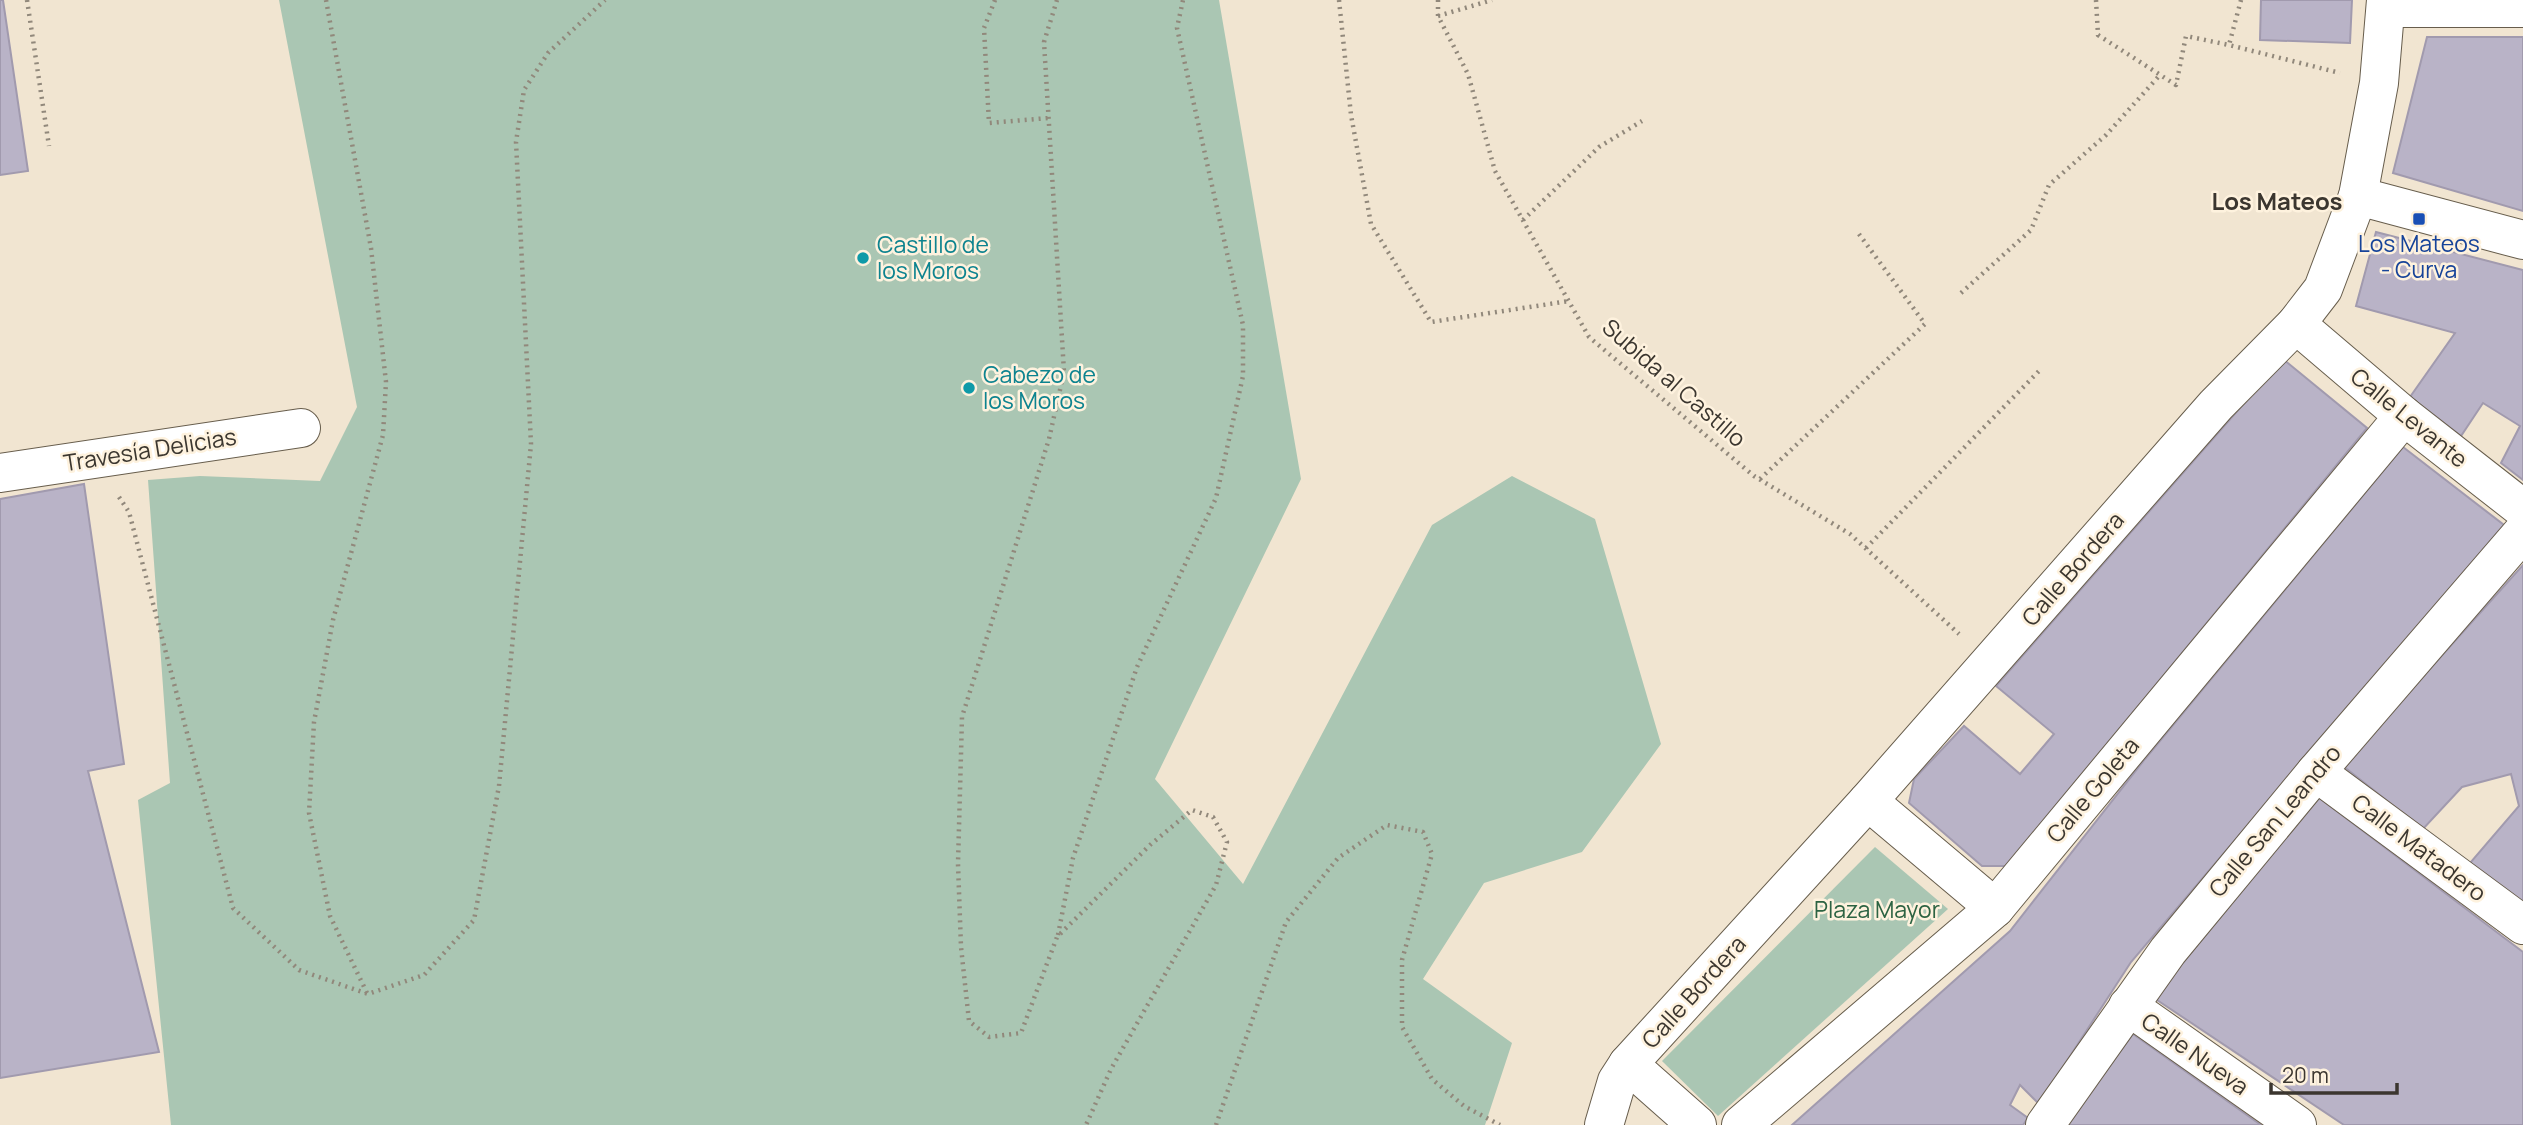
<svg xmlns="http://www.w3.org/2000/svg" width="2523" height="1125" font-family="Manrope,sans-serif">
<rect width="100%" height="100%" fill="#f1e5d1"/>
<g fill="#aac6b3">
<path d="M279,0H1219L1301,479L1155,779L1243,884L1432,525L1512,476L1595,519L1661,744L1582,852L1484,883L1423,979L1512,1043L1485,1125H171L138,800L170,783L148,480L200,476L320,481L357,407Z"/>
<path d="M1875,847L1948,909L1718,1116L1662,1061Z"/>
</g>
<g fill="#b9b3c7" stroke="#a19aae" stroke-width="2">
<path d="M0,0H3L28,171L0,175Z"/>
<path d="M2261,0H2352L2350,43L2260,40Z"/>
<path d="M2427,37H2523V211L2393,173Z"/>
<path d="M2376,232L2523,270V480L2501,463L2520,426L2483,403L2461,436L2410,397L2455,333L2356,306Z"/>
<path d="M2283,359L2367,428L2007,866H1982L1909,803L1914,779L1964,726L2020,774L2054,734L1996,686Z"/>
<path d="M2403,447L2504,525L2131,962L2039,1104L2020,1085L2010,1105L2028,1118L2023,1125H1792L2010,931L2145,759Z"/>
<path d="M84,484L124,764L88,771L159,1052L0,1078V499Z"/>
<path d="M2523,565V902L2470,863L2519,806L2511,774L2462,787L2423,829L2343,766Z"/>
<path d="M2318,797L2523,952V1125H2344L2154,998Z"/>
<path d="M2133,1034L2261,1125H2066Z"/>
</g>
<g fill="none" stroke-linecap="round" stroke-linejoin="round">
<g stroke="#675d4c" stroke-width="40">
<g id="minor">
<path d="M2386,8H2523"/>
<path d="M2358,196L2523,240"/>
<path d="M2296,324L2404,416L2523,509"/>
<path d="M0,473L301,428"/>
<path d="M2316,772L2523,925"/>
<path d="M1868,801L1995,908"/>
<path d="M2128,1006L2297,1125"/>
<path d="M1628,1064L1697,1125"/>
<path d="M1604,1125L1617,1081L1628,1064L1868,801L2216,405L2296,324L2323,289L2358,196L2379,83L2386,0"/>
<path d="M1741,1125L1995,908L2404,416"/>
<path d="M2045,1125L2168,951L2316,772L2523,532"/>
</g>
</g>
<g stroke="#91887b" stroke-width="4.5" stroke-dasharray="2 5" stroke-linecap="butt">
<path d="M27,0L49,146"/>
<path d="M326,0L371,248L386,382L383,435L333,620L314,722L309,813L330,916L367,993"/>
<path d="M995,0L984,28L989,123L1049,118"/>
<path d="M1057,0L1044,42L1064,372L1049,439L962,717L958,864L961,947L969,1021L989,1037L1021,1033L1057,937L1150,845L1192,810L1213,817L1227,842L1216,885L1111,1069L1086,1125"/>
<path d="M1339,0L1351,115L1371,224L1431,322L1569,301"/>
<path d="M1438,0V16L1468,74L1495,171L1589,337L1754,476L1850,534L1959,634"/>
<path d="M2096,0L2098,35L2176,85L2186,36L2229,45"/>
<path d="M2241,0L2229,45L2340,73"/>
<path d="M1438,16L1492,0"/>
<path d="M1523,220L1599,147L1642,121"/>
<path d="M1961,293L2031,230L2049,185L2106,135L2160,75"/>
<path d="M1760,479L1925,324L1856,230"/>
<path d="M119,497L129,512L233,908L299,970L368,994L424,975L474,920L499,786L531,444L516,142L524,90L548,53L605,0"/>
<path d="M1866,548L2039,371"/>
<path d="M1058,935L1073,858L1137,667L1216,498L1243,376V325L1177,28L1183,0"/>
<path d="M1216,1125L1286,922L1338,858L1387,825L1423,832L1432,854L1402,960V1027L1432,1079L1464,1106L1500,1125"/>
</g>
<use href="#minor" stroke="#fff" stroke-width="38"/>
</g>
<rect fill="#1a4fb4" stroke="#fef2de" stroke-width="2.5" x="2412" y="212" width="14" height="14" rx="3.5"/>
<g fill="#0f9aa8" stroke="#fef2de" stroke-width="2.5">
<circle cx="863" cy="258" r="7"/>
<circle cx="969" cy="388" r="7"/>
</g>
<g text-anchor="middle" stroke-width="5" stroke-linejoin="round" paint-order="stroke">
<g font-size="23" fill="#164399" stroke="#fef2de">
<text x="2419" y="252">Los Mateos<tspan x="2419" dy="26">- Curva</tspan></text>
</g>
<g font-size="23" fill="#0d838f" stroke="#fef2de" text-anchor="start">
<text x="877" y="253">Castillo de<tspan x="877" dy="26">los Moros</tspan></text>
<text x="983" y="383">Cabezo de<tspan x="983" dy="26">los Moros</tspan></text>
</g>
<g font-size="23" fill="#3b362f" stroke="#fef2de">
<text transform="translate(1674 383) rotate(41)" y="8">Subida al Castillo</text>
<text transform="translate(2409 418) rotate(39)" y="8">Calle Levante</text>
<text transform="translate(150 450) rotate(-9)" y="8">Travesía Delicias</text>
<text transform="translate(2073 569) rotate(-49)" y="8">Calle Bordera</text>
<text transform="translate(2093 790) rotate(-50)" y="8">Calle Goleta</text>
<text transform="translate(2275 821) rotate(-50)" y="8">Calle San Leandro</text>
<text transform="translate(2419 848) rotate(37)" y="8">Calle Matadero</text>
<text transform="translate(1694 992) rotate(-48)" y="8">Calle Bordera</text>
<text transform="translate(2195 1054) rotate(35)" y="8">Calle Nueva</text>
</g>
<g font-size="23" fill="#2c6342" stroke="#fef2de">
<text x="1877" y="918">Plaza Mayor</text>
</g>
<g font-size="24" font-weight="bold" fill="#3b362f" stroke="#fef2de">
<text x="2277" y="210">Los Mateos</text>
</g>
</g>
<path d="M2271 1083v10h126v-10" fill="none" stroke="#3b362f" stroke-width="3.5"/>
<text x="2282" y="1083" font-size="21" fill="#3b362f" stroke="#fef2de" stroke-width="5" paint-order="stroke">20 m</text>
</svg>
